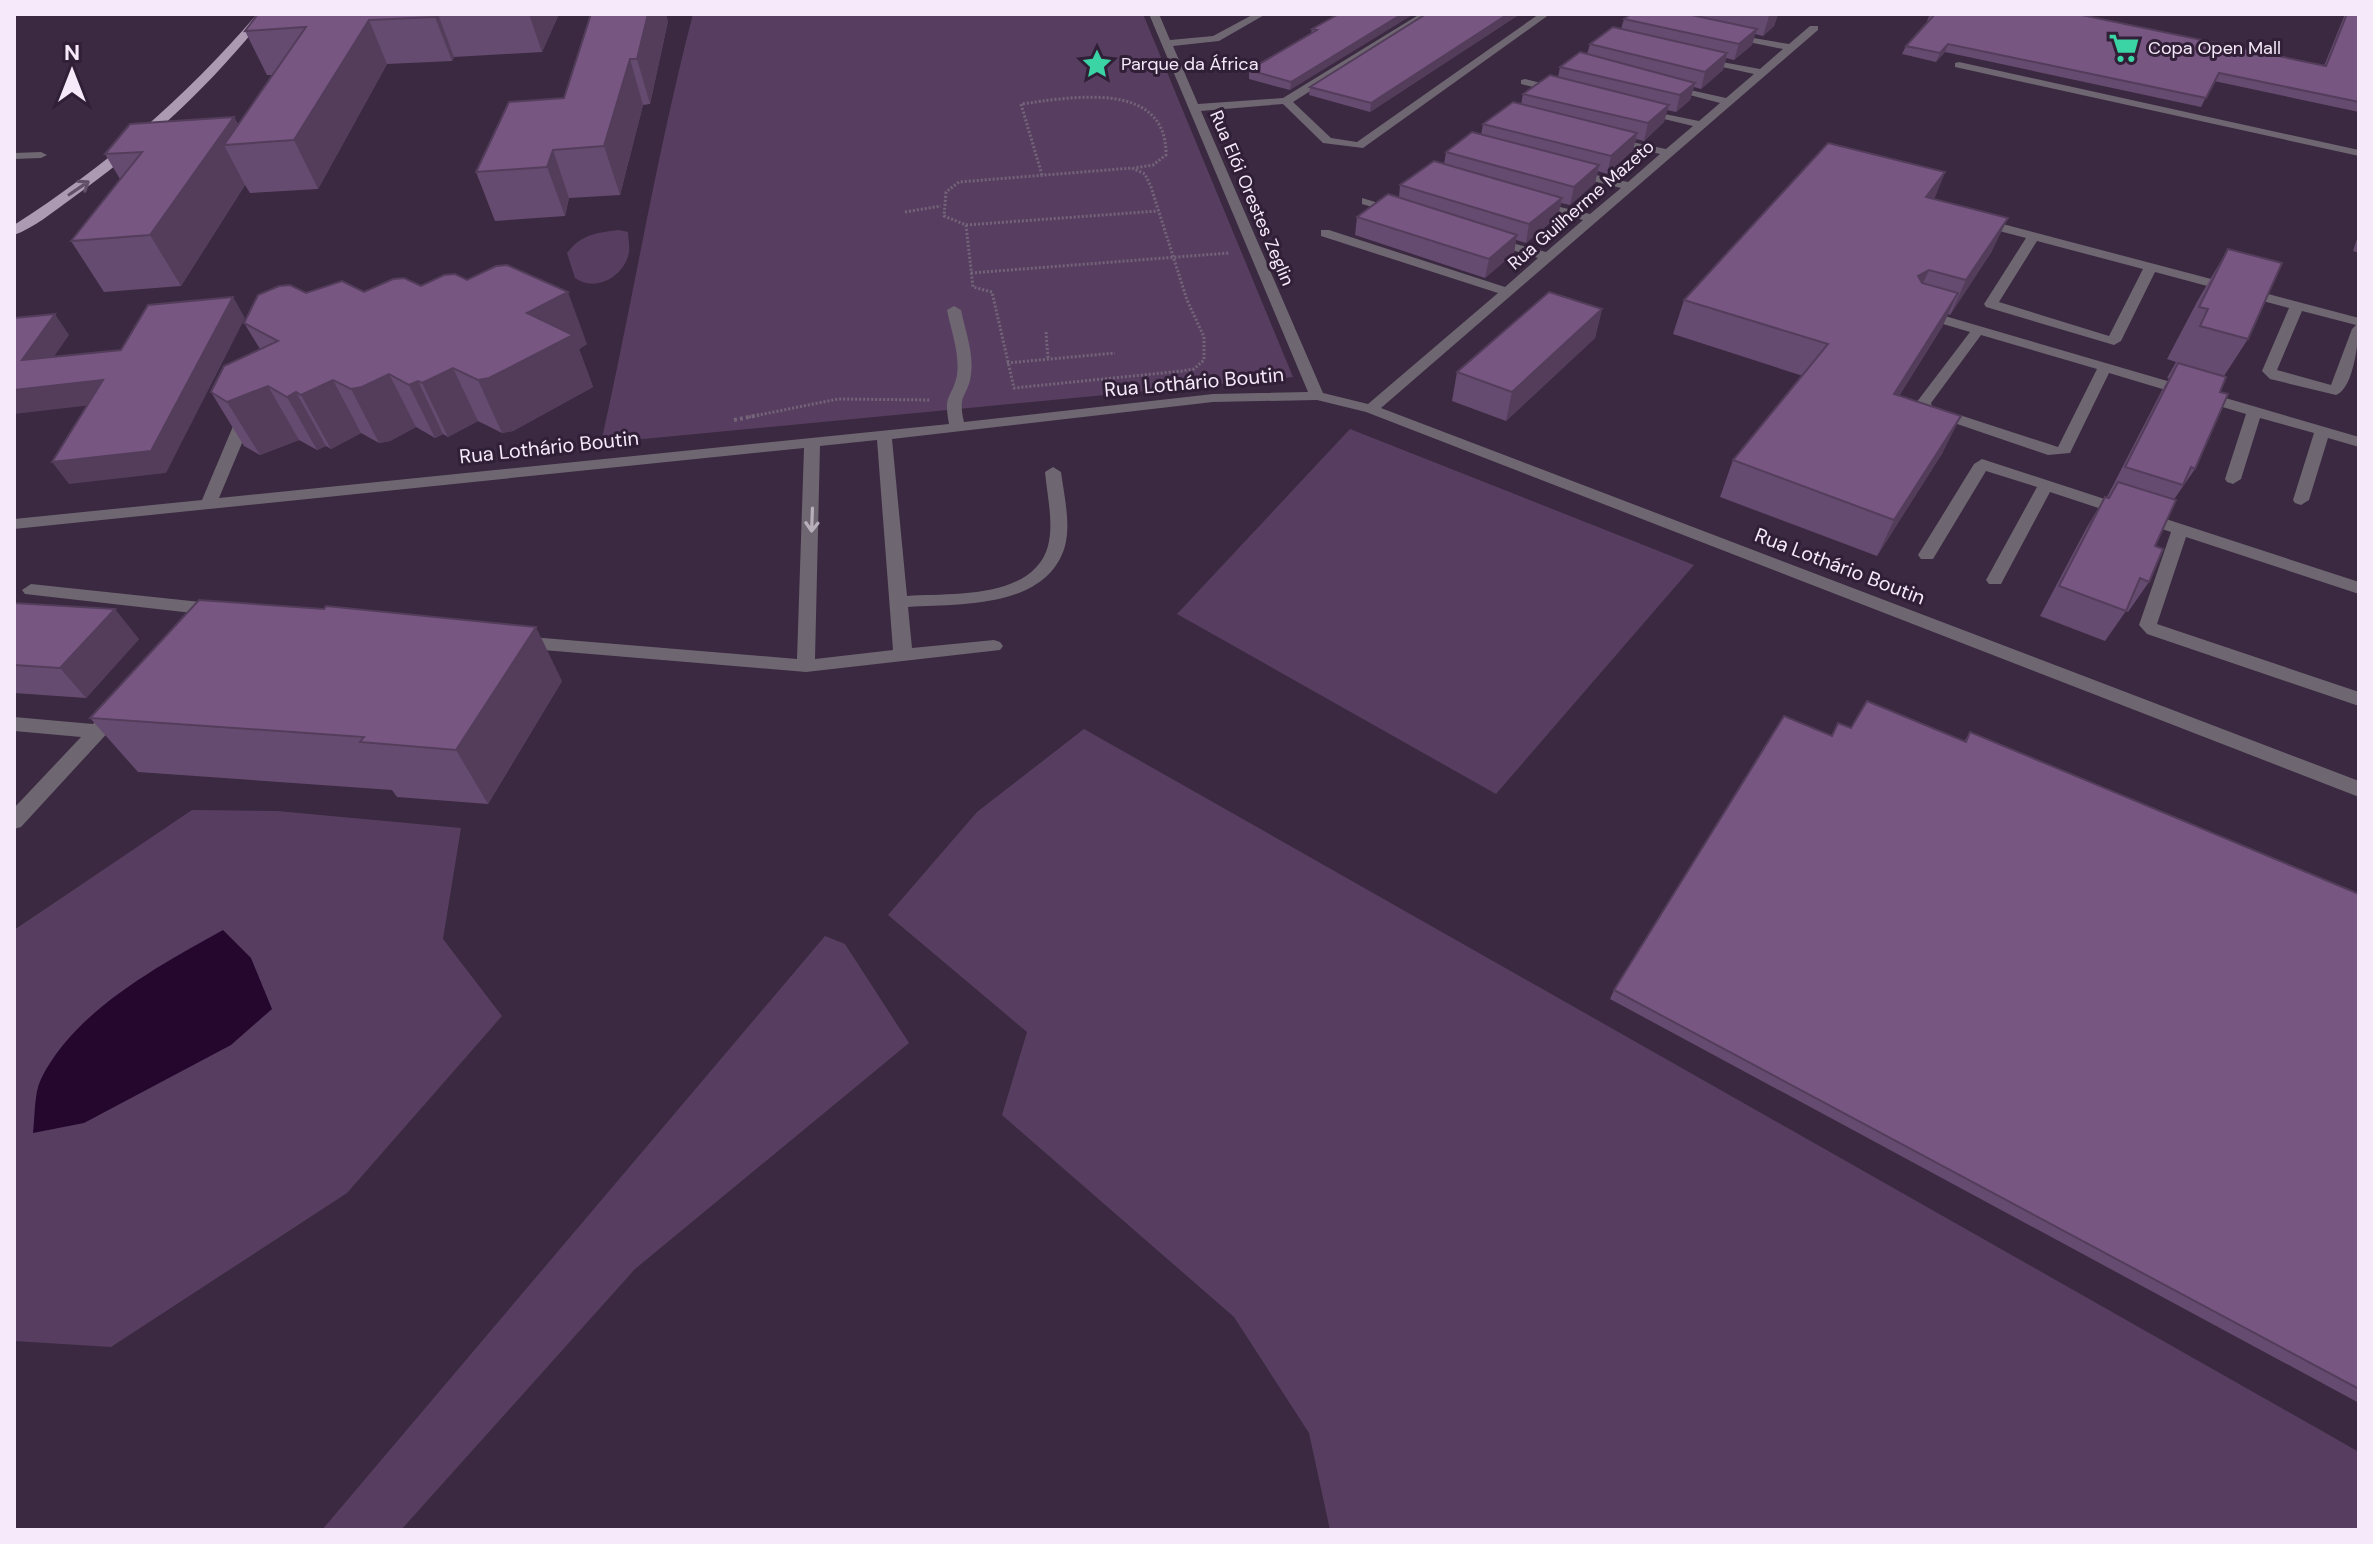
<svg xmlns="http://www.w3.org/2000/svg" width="2373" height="1544" font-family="'DM Sans',sans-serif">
<rect width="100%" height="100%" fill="#3a2940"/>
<g fill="#573e60">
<path d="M693,14H1143L1293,377L601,443C633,300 656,156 693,14Z"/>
<path d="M619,230L628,232C628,238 630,246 629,252C625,276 596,293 575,278L567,253C582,234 596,233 619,230Z"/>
<path d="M1350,429L1694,565L1496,794L1177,614Z"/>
<path d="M1084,729L2359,1452V1530H1330L1309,1433L1234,1317L1002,1115L1027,1032L888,915L977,812Z"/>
<path d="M192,810L277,811L461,828L443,939L502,1016L347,1193L111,1347L14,1341V930Z"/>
<path d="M825,936L845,944L909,1043L635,1269L401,1530H322Z"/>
</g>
<path fill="#25072e" d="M223,930L251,958L272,1009L231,1045L84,1123L33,1133C35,1117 34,1093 41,1079C74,1011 160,965 223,930Z"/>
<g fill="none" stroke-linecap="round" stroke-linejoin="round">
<g stroke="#736479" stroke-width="3" stroke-dasharray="2 2" stroke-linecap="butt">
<path d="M1132,168L1145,174L1151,187L1187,300L1204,337V360L1194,369L1182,371L1014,388L992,292L973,287L966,225L944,216L946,192L959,182Z"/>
<path d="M1042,175L1021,104C1068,98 1167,78 1166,155L1153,165L1134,168"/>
<path d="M905,212L941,206"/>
<path d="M966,225L1158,211"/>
<path d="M971,273L1229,253"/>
<path d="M1046,332L1048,358"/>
<path d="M1007,363L1115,353"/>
<path d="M749,417L838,399L931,400"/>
</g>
<path stroke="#736479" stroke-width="4" stroke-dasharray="3 3" stroke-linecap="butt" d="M734,420L759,415"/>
<g fill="#6e6671" fill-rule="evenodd">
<path d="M1149,14H1159L1170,40L1213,36L1254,14H1266L1219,41L1173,46L1198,104L1283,98L1420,14H1432L1293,102L1331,138L1357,142L1539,14H1550L1363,148L1323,143L1283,104L1201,111L1323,393L1368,404L1498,293L1321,236V230H1329L1505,287L1538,258L1486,242V236L1546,252L1583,220L1530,206V200L1590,214L1621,188L1568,175V169L1628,182L1660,154L1607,141V137L1666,149L1693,126L1635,112V108L1699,121L1720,103L1663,88V84L1726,98L1754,74L1695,61V57L1760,69L1783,49L1724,37V33L1789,44L1810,26H1818V30L1381,408L2359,781V797L1366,412L1317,400L1213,402L892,439L907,596C950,593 1033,600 1048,546C1054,523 1047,495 1045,472L1053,467L1061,472C1064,495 1071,523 1065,546C1047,609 959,604 908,607L912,648L994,640L1000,642L1003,646L1000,650L806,672L519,648L510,642L519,636L797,659L804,448L14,529V519L202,500L239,412L247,407L255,412L219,498L949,424C943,393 952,399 957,375C960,354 951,330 947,310L954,306L961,310C965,330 974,353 971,374C968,398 957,393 964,422L1213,394L1308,392ZM877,440L893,650L815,659L820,446Z"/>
<path d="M1959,62L2359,150V156L1955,67V63Z"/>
<path d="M1525,79L1565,89L1566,91L1561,94L1521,84V80Z"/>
<path d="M14,153L41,152L47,155L41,158L14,159Z"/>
<path d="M1362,198L1405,211L1399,215L1362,204Z"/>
<path d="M1980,218L2359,318C2359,336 2355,388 2336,395L2270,379L2262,371L2289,308L2155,272L2121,341L2114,345L1986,307L1984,304L2026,238L1976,225V219ZM2037,241L2143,269L2109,336L1999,302ZM2302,311L2356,325L2352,329L2331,385L2277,370Z"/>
<path d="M1921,309L2359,437V447L2328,438L2309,500L2301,505L2295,503L2293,500L2314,433L2260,418L2241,479L2233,484L2227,482L2225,479L2246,414L2109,373L2070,453L2048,455L1922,412L1916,403L1970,332L1916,316V310ZM1981,335L2097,369L2058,447L1932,406L1931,403Z"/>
<path d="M1982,459L2359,582V594L2186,537L2157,624L2359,692V706L2147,634L2139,625L2171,532L2050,492L2001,584H1989L1986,580L2037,487L1986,471L1933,559H1921L1918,555L1974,464Z"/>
<path d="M31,584L210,603L219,609L210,615L25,594L22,590Z"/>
<path d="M117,703L124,705L127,710L124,715L21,827L14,829V808L81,737L14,731V717L93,724L110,705Z"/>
</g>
<path fill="#ab9ab2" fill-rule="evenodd" d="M257,14H267C212,85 144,147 71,199C54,211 34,228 14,235V225C106,166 185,98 257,14Z"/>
</g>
<g fill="#664b70">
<path d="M258,14H559L542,52L454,57L452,61L387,64L318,189L250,193L245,185L181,286L104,292L71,241L120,179L105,154L234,117L238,124L273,75H267L245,31Z"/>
<path d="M1339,14L1290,90L1249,79V70L1311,33L1312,29Z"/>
<path d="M1426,14H1520L1370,112L1309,95L1310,87Z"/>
<path d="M1631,14H1778L1774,26L1763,36L1755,34L1752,45L1734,60L1726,58L1723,70L1701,89L1694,87L1690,100L1676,112L1667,110L1664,122L1644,141L1636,139L1633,150L1607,174L1598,171L1595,183L1570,205L1561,203L1558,216L1526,243L1516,240L1514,253L1485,278L1355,235L1357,217L1399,198L1400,185L1444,164L1446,152L1481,135L1483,124L1521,104L1523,94L1558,77L1560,67L1587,54L1590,44L1621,29L1624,19Z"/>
<path d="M1930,14H2077L2324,66L2345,14H2359V112L2214,81L2201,107L1945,52L1936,62L1902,54L1906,46L1928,21H1927Z"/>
<path d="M668,21L650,104L643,105L620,195L569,198L565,216L495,221L476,172L564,98Z"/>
<path d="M1945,172L1934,199L1992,251L1950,315L1948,314L1942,327L1899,396L1943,452L1877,556L1720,497L1733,460L1803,376L1673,334L1684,300Z"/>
<path d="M2359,233V253L2353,251Z"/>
<path d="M2228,249L2248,339L2224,376L2195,469L2175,498L2173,500L2155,546L2149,582L2128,612L2126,611L2105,641L2040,616L2087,527L2105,497H2108H2107L2161,392L2169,378H2167L2176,362L2167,359L2198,300Z"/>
<path d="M421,286L587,344L579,349L593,387L513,431L502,433L478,421L448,437L443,434L435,438L416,427L390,441L379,443L361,433L331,449L326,446L317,450L299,440L260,455L244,446L211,392L260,349L244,323L306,293L364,292Z"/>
<path d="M1602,309L1595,338L1506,421L1452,401L1457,372Z"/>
<path d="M14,603L139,639L86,698L14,693Z"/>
<path d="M562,681L488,804L397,797L392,790L138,772L90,718Z"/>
<path d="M1838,723L1851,728L1964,742L1970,732L2359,894V1403L1610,999L1614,990L1831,736Z"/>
</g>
<g fill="#533d5b">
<path d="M438,14L454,57L452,61L435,17Z"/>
<path d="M529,14H559L542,52Z"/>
<path d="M648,14H666L668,21L650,104L637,59Z"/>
<path d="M1402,14H1414L1290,90L1291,82Z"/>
<path d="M1508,14H1520L1370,112L1371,103Z"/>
<path d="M1771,14H1778L1774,26L1763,36L1769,16Z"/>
<path d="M369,20L387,64L318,189L294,140Z"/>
<path d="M1757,29L1752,45L1734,60L1739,44Z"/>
<path d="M1948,44L1945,52L1936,62L1940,53Z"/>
<path d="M1727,53L1723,70L1701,89L1705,72Z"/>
<path d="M630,59L643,105L620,195L604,146Z"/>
<path d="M1695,83L1690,100L1676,112L1680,95Z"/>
<path d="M1669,105L1664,122L1644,141L1648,123Z"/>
<path d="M234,117L248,143L224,145L245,185L181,286L150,235Z"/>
<path d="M1637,133L1633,150L1607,174L1611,156Z"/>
<path d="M553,150L569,198L565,216L547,167Z"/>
<path d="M1599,165L1595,183L1570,205L1574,187Z"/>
<path d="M1945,172L1932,205L1926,197Z"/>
<path d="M1562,198L1558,216L1526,243L1529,224Z"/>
<path d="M2008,218L1992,251L1950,315L1966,280Z"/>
<path d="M1517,235L1514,253L1485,278L1489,259Z"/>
<path d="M1929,270L1914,304L1918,276Z"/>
<path d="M568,292L587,344L579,349L593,387L513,431L502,433L478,380L527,313Z"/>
<path d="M1958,293L1942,327L1878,430L1894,394Z"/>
<path d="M233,297L245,318L166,473L69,484L52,462Z"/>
<path d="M1602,309L1595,338L1506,421L1512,392Z"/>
<path d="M55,314L69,335L37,381L22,360Z"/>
<path d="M453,368L478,421L448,437L422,383Z"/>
<path d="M389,374L416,427L390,441L379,443L351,389Z"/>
<path d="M103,380L118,402L14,414V390Z"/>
<path d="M333,380L361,433L331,449L301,395Z"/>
<path d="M418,381L443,434L435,438L409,385Z"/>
<path d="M268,386L299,440L260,455L227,402Z"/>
<path d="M296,392L326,446L317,450L287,397Z"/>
<path d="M1961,416L1943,452L1877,556L1894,520Z"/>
<path d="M115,609L139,639L86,698L60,668Z"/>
<path d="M536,627L562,681L488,804L456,750Z"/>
</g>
<g fill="#775782" stroke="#533d5b" stroke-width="2">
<path d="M258,14H437L435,17L369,20L294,140L224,145L306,27L245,31Z"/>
<path d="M591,14H648L637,59H630L604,146L553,150L547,167L476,172L509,102L564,98Z"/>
<path d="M1339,14H1402L1291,82L1249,70L1317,30L1312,29Z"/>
<path d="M1426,14H1508L1371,103L1310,87Z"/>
<path d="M1631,14H1687L1757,29L1739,44L1624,19Z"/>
<path d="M1935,14H2077L2326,66L2347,14H2359V102L2219,73L2206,98L1948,44L1940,53L1906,46Z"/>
<path d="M1613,27L1727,53L1705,72L1590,44Z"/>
<path d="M1580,52L1695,83L1680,95L1560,67Z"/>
<path d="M1550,75L1669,105L1648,123L1523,94Z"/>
<path d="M1513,102L1637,133L1611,156L1483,124Z"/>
<path d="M234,117L150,235L71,241L142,152L105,154L130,124Z"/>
<path d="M1472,132L1599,165L1574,187L1446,152Z"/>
<path d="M1828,143L1945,172L1926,197L2008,218L1966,280L1929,270L1918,276L1922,283L1958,293L1894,394L1961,416L1894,520L1733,460L1828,344L1684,300Z"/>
<path d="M1434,161L1562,198L1529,224L1400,185Z"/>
<path d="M1388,194L1517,235L1489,259L1357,217Z"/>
<path d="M2228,249L2282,263L2248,339L2200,326L2208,309L2199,307Z"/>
<path d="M507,265L568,292L527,313L573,335L489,378L478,380L453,368L422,383L418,381L409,385L389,374L362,387L351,389L333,380L301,395L296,392L287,397L268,386L227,402L211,392L224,366L278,341L244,323L258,295L279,286L290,285L306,293L342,281L364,292L393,279L404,278L421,286L444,275L455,274L467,280L496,266Z"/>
<path d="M1549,292L1602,309L1512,392L1457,372Z"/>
<path d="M233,297L151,451L52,462L103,380L14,390V318L55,314L22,360L121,350L148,305Z"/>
<path d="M2178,363L2226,377L2220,392L2228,394L2195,469L2191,467L2183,485L2125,467Z"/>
<path d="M2118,482L2176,500L2155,546L2163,549L2149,582L2140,578L2126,611L2059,586L2105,497L2109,498Z"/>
<path d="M199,600L324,609L326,606L536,627L456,750L360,742L364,737L90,718Z"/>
<path d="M14,603L115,609L60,668L14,665Z"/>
<path d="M1867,701L1966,742L1970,732L2359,894V1389L1614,990L1784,716L1832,736L1838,723L1851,728Z"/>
</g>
<defs><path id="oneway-shaft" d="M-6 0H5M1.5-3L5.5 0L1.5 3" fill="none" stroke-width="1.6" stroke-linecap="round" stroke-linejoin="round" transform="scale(2)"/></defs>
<use stroke="#615068" href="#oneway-shaft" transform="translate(79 188) rotate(-34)"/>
<use stroke="#b9afbc" href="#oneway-shaft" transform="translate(812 520) rotate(92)"/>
<defs>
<g id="supermarket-bare" transform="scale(2.4)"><path d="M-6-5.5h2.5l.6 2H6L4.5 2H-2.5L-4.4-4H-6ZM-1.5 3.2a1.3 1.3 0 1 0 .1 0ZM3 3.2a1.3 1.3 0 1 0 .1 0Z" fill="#3bd4a4" stroke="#301f36" stroke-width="2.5" paint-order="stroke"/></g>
<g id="sight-bare" transform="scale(2.4)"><path d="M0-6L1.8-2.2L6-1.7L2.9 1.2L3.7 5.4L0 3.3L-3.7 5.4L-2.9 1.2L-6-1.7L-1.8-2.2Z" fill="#3bd4a4" stroke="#301f36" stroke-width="2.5" paint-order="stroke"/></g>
</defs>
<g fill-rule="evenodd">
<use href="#supermarket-bare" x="2124" y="48"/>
<use href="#sight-bare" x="1097" y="64"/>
</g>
<g text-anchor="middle" stroke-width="6" stroke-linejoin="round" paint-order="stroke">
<g font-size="18" fill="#f6eafa" stroke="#301f36" text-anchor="start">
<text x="2148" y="54">Copa Open Mall</text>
<text x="1121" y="70">Parque da África</text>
</g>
<g font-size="18" fill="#f6eafa" stroke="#301f36">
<text transform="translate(1252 198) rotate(67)" y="6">Rua Elói Orestes Zeglin</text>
<text transform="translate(1581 205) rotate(-41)" y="6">Rua Guilherme Mazeto</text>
</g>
<g font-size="20" fill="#f6eafa" stroke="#301f36">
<text transform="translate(1194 382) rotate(-5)" y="7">Rua Lothário Boutin</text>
<text transform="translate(549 447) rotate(-6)" y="7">Rua Lothário Boutin</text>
<text transform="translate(1840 566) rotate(21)" y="7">Rua Lothário Boutin</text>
</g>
</g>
<rect width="2373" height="1544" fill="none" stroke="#f6eafa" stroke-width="32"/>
<g transform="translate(72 72)" stroke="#301f36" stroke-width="6" paint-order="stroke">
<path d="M0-6L14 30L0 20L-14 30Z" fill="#f6eafa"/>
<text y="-12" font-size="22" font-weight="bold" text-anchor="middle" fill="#f6eafa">N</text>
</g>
</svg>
